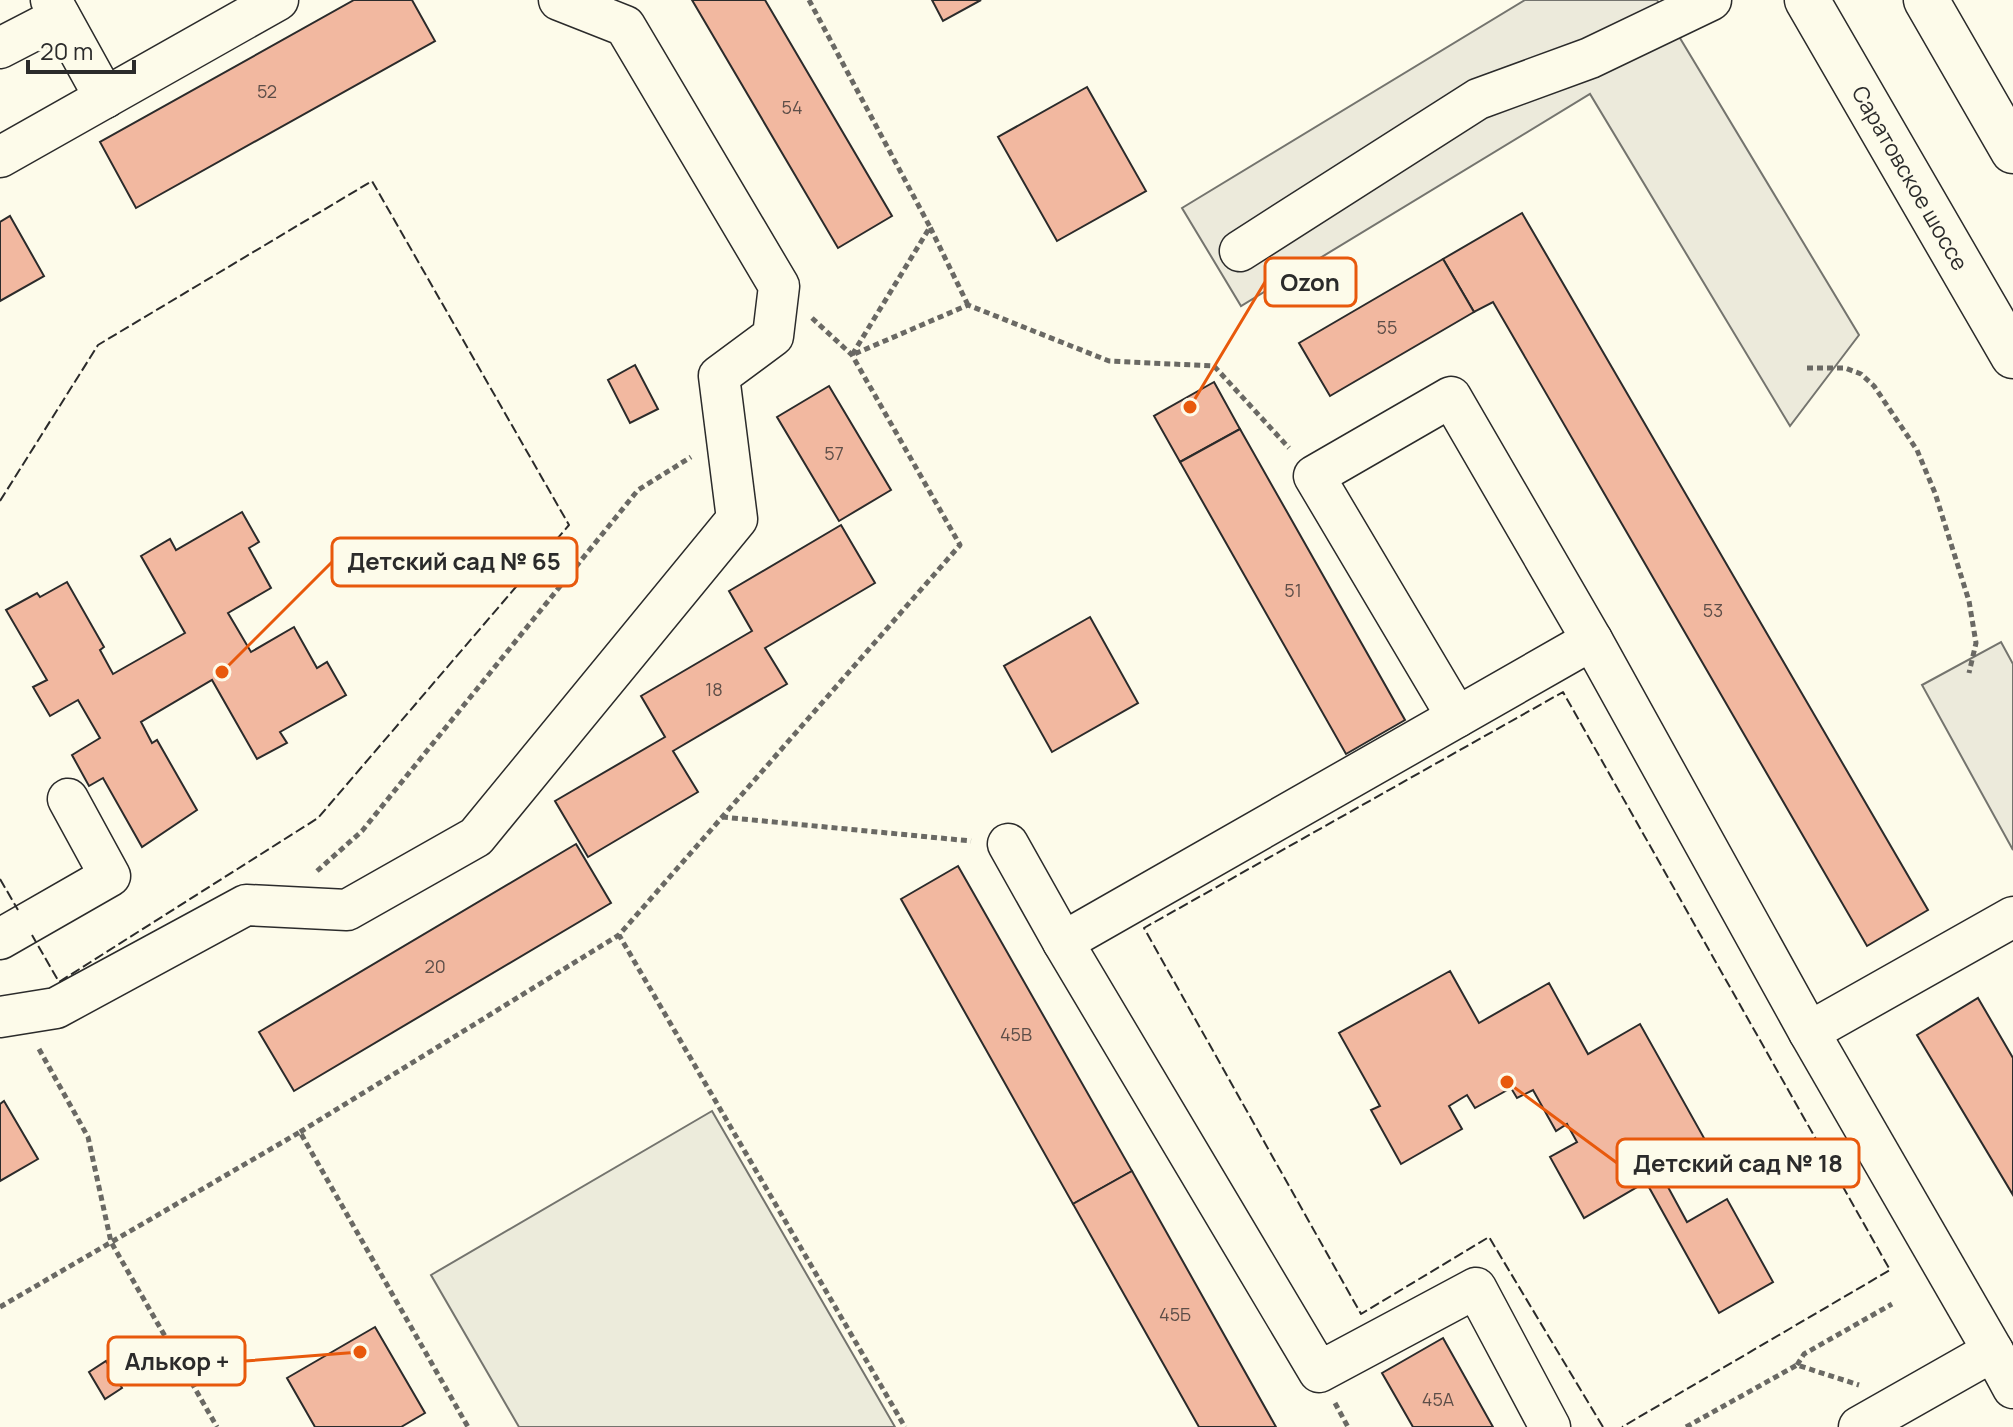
<svg xmlns="http://www.w3.org/2000/svg" width="2013" height="1427" font-family="Manrope,sans-serif">
<rect width="100%" height="100%" fill="#fdfbea"/>
<path fill="#ecebdb" stroke="#74746e" stroke-width="2" d="M712,1111L895,1427H519L431,1275Z"/>
<g fill="#eceadb" stroke="#74746e" stroke-width="2">
<path d="M1525,0H1657L1859,335L1790,426L1590,94L1241,306L1182,208Z"/>
<path d="M2001,642L2013,664V850L1922,685Z"/>
</g>
<g fill="#f2b8a0" stroke="#2b2b2b" stroke-width="2">
<path d="M354,0H412L435,41L136,208L100,142Z"/>
<path d="M692,0H765L892,216L838,248Z"/>
<path d="M932,0H981L943,21Z"/>
<path d="M1087,87L1146,191L1057,241L998,137Z"/>
<path d="M1522,213L1928,910L1867,946L1493,302L1474,312L1443,259Z"/>
<path d="M10,216L44,276L0,301V222Z"/>
<path d="M1443,259L1474,312L1330,396L1299,343Z"/>
<path d="M635,365L658,409L630,423L608,380Z"/>
<path d="M1214,382L1240,429L1180,462L1154,416Z"/>
<path d="M829,386L891,490L839,521L777,417Z"/>
<path d="M1240,429L1405,720L1346,754L1180,462Z"/>
<path d="M242,512L259,542L249,548L271,588L228,613L251,652L294,627L317,668L327,662L346,695L280,732L287,743L257,759L212,680L141,722L152,743L157,740L197,810L142,847L103,778L89,786L72,755L100,738L78,700L50,716L33,687L47,680L6,610L37,593L40,597L67,582L104,647L100,650L113,674L185,633L141,556L170,539L176,550Z"/>
<path d="M841,525L875,583L765,648L787,684L673,751L698,792L588,857L555,801L665,737L641,696L752,631L729,591Z"/>
<path d="M1090,617L1138,703L1052,752L1004,666Z"/>
<path d="M576,844L611,903L294,1091L259,1032Z"/>
<path d="M958,866L1132,1171L1073,1204L901,899Z"/>
<path d="M1450,971L1479,1023L1549,983L1588,1054L1640,1024L1704,1138L1656,1165L1687,1222L1727,1199L1773,1282L1719,1313L1646,1182L1584,1218L1550,1157L1577,1142L1567,1124L1556,1131L1533,1090L1517,1098L1511,1088L1475,1108L1467,1095L1449,1106L1462,1129L1401,1164L1371,1110L1380,1106L1339,1033Z"/>
<path d="M1978,998L2013,1058V1195L1917,1035Z"/>
<path d="M4,1101L38,1159L0,1181V1104Z"/>
<path d="M1132,1171L1276,1427H1199L1073,1204Z"/>
<path d="M375,1327L425,1413L401,1427H315L287,1378Z"/>
<path d="M1443,1338L1493,1427H1413L1382,1373Z"/>
<path d="M106,1361L122,1388L105,1399L89,1372Z"/>
</g>
<g fill="none" stroke-linecap="round" stroke-linejoin="round">
<g stroke="#2b2b2b" stroke-width="43">
<g id="minor">
<path d="M51,0L105,98"/>
<path d="M0,48L60,17"/>
<path d="M0,157L278,0"/>
<path d="M1240,251L1478,99L1590,58L1711,0"/>
<path d="M1457,717L1314,476L1451,397L1592,640"/>
<path d="M1008,844L1063,942"/>
<path d="M0,939L110,876L68,799"/>
<path d="M0,1017L56,1008L246,905L347,910L476,837L737,519L719,376L773,336L779,286L625,26L559,0"/>
<path d="M1809,1032L1993,1351"/>
<path d="M1550,1427L1476,1288L1319,1372L1063,942L1592,640L1809,1032L2013,917"/>
<path d="M1859,1427L1993,1351L2013,1388"/>
</g>
</g>
<g stroke="#2b2b2b" stroke-width="47">
<g id="major">
<path d="M1807,0L2013,356"/>
<path d="M1926,0L2013,151"/>
</g>
</g>
<g stroke="#6a6964" stroke-width="5" stroke-dasharray="6 4" stroke-linecap="butt">
<path d="M809,0L930,227"/>
<path d="M968,305L930,227L852,355L968,305L1109,361L1214,366L1289,448"/>
<path d="M812,318L852,355L960,545L619,935L905,1427"/>
<path d="M1807,368H1845L1861,374L1874,386L1917,450L1935,493L1969,601L1976,643L1969,673"/>
<path d="M722,817L971,841"/>
<path d="M317,871L362,831L638,490L691,457"/>
<path d="M39,1049L88,1137L111,1242L217,1427"/>
<path d="M300,1132L619,935"/>
<path d="M0,1307L300,1132L468,1427"/>
<path d="M1797,1365L1804,1354L1892,1304"/>
<path d="M1335,1403L1348,1427"/>
<path d="M1686,1427L1797,1365L1859,1385"/>
</g>
<use href="#minor" stroke="#fdfbea" stroke-width="40"/>
<use href="#major" stroke="#fdfbea" stroke-width="44"/>
<g stroke="#2b2b2b" stroke-width="2" stroke-dasharray="10 4" stroke-linecap="butt">
<path d="M0,501L98,345L372,181L569,525L318,818L59,982L32,935"/>
<path d="M0,879L18,910"/>
<path d="M1603,1427L1489,1237L1361,1314L1144,928L1563,692L1890,1270L1622,1427"/>
</g>
</g>
<g text-anchor="middle" stroke-width="6" stroke-linejoin="round" paint-order="stroke">
<g font-size="18" fill="#5d4e48">
<text x="267" y="98">52</text>
<text x="792" y="114">54</text>
<text x="1387" y="334">55</text>
<text x="834" y="460">57</text>
<text x="1293" y="597">51</text>
<text x="1713" y="617">53</text>
<text x="714" y="696">18</text>
<text x="435" y="973">20</text>
<text x="1016" y="1041">45В</text>
<text x="1175" y="1321">45Б</text>
<text x="1438" y="1406">45А</text>
</g>
<g font-size="22" fill="#2b2b2b" stroke="#fdfbea">
<text transform="translate(1910 178) rotate(60)" y="8">Саратовское шоссе</text>
</g>
</g>
<path fill="none" stroke="#e8590c" stroke-width="3" d="M1190 407L1265 282M222 672L332 562M1507 1082L1617 1163M360 1352L245 1361"/>
<g fill="#e8590c" stroke="#fdfbea" stroke-width="3">
<circle cx="1190" cy="407" r="8"/>
<circle cx="222" cy="672" r="8"/>
<circle cx="1507" cy="1082" r="8"/>
<circle cx="360" cy="1352" r="8"/>
</g>
<g fill="#fdfbea" stroke="#e8590c" stroke-width="3">
<rect x="1265" y="258" width="91" height="48" rx="8"/>
<rect x="332" y="538" width="245" height="48" rx="8"/>
<rect x="1617" y="1139" width="242" height="48" rx="8"/>
<rect x="108" y="1337" width="137" height="48" rx="8"/>
</g>
<g font-size="24" text-anchor="middle" font-weight="bold" fill="#2b2b2b">
<text x="1310" y="291">Ozon</text>
<text x="454" y="570">Детский сад № 65</text>
<text x="1738" y="1172">Детский сад № 18</text>
<text x="177" y="1370">Алькор +</text>
</g>
<path d="M28 60v12h106v-12" fill="none" stroke="#2b2b2b" stroke-width="4"/>
<text x="40" y="60" font-size="24" fill="#2b2b2b" stroke="#fdfbea" stroke-width="6" paint-order="stroke">20 m</text>
</svg>
